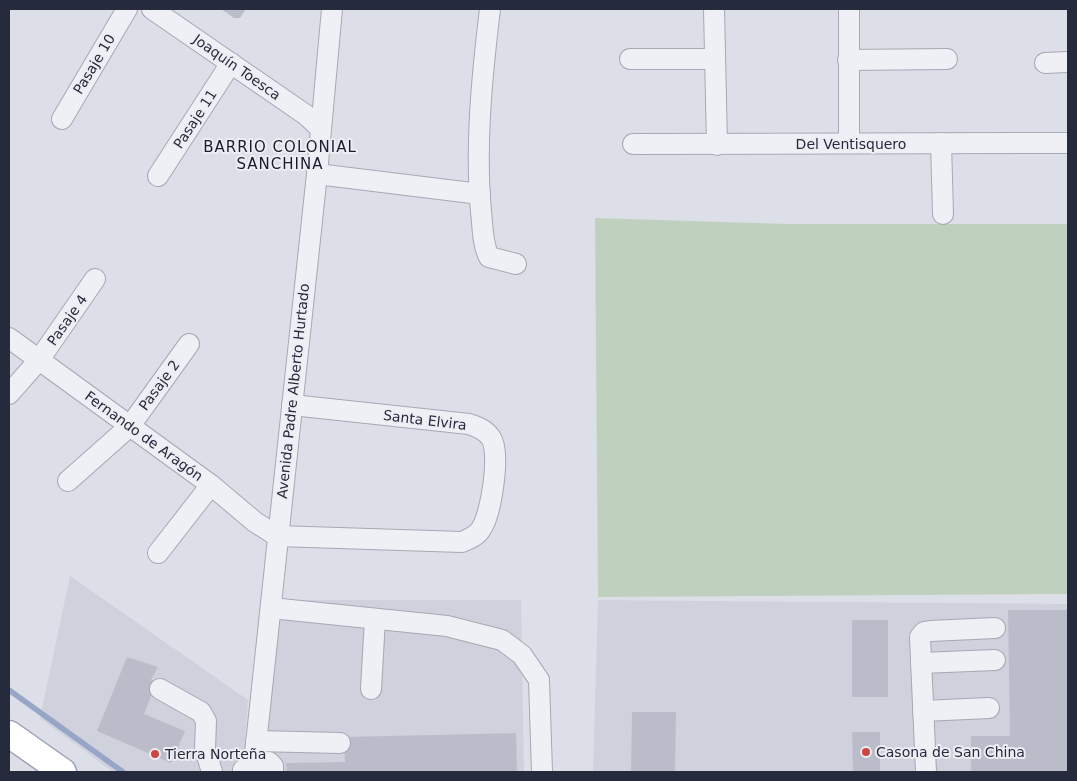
<svg xmlns="http://www.w3.org/2000/svg" width="1077" height="781" font-family="'DejaVu Sans',sans-serif">
<rect width="100%" height="100%" fill="#dcdfe7"/>
<g fill="#cfd1dc">
<path d="M70,576L248,700L245,739L247,772H113L40,718Z"/>
<path d="M278,600H521L524,772H256Z"/>
<path d="M598,600L1068,604V772H593Z"/>
</g>
<path fill="#bfd1be" d="M595,218L789,224H1068V594L598,597Z"/>
<g fill="none" stroke-linecap="round" stroke-linejoin="round">
<path stroke="#97a5c7" stroke-width="5.5" d="M9,690L123,772"/>
</g>
<g fill="#babdc9">
<path d="M221,9H246L240,18H234Z"/>
<path d="M1008,610H1068V772H971V736H1010Z"/>
<rect x="852" y="620" width="36" height="77"/>
<path d="M127,657L158,667L151,680L157,681L144,714L185,731L171,763L97,731Z"/>
<path d="M632,712H676L675,772H631Z"/>
<path d="M852,732H880V772H853Z"/>
<path d="M516,733L517,772H287L286,763L345,762L344,737Z"/>
</g>
<g fill="none" stroke-linecap="round" stroke-linejoin="round">
<g stroke="#a5a9b4" stroke-width="22">
<g id="minor">
<path d="M152,9L306,115L320,128"/>
<path d="M490,9C482,76 475,144 481,212C483,227 482,243 489,257L516,264"/>
<path d="M714,9L717,145"/>
<path d="M849,9V143"/>
<path d="M630,59H715"/>
<path d="M848,60L947,59"/>
<path d="M1045,63L1068,62"/>
<path d="M62,119L127,9"/>
<path d="M941,143L943,214"/>
<path d="M633,144L1068,143"/>
<path d="M317,174L480,194"/>
<path d="M158,176L231,63"/>
<path d="M9,338L211,485L255,522L277,536L462,542C469,539 477,536 481,529C491,515 501,453 491,438C486,430 478,427 469,424L292,405"/>
<path d="M9,394L39,360L95,279"/>
<path d="M68,481L130,426L189,344"/>
<path d="M158,553L211,485"/>
<path d="M271,608L447,626L502,640L522,655L539,680L542,772"/>
<path d="M921,663L995,660"/>
<path d="M160,689L201,712L206,721L205,749L212,772"/>
<path d="M371,689L375,619"/>
<path d="M923,711L989,708"/>
<path d="M256,741L340,743"/>
<path d="M243,770L253,765L269,762L273,766V772"/>
<path d="M253,772L317,174L332,9"/>
<path d="M926,772L920,637L924,632L930,631L995,628"/>
</g>
</g>
<g stroke="#9ca1b2" stroke-width="29">
<path id="major" d="M9,734L63,772"/>
</g>
<use href="#minor" stroke="#eff0f5" stroke-width="20"/>
<use href="#major" stroke="#fff" stroke-width="26"/>
</g>
<g fill="#cd4540" stroke="#eceef4" stroke-width="2">
<circle cx="866" cy="752" r="5"/>
<circle cx="155" cy="754" r="5"/>
</g>
<g text-anchor="middle" stroke-width="4" stroke-linejoin="round" paint-order="stroke">
<g font-size="14" fill="#262a3d" stroke="#eceef4">
<text transform="translate(94 64) rotate(-59)" y="5">Pasaje 10</text>
<text transform="translate(237 67) rotate(35)" y="5">Joaquín Toesca</text>
<text transform="translate(195 119) rotate(-57)" y="5">Pasaje 11</text>
<text x="851" y="149">Del Ventisquero</text>
<text transform="translate(67 320) rotate(-55)" y="5">Pasaje 4</text>
<text transform="translate(159 385) rotate(-54)" y="5">Pasaje 2</text>
<text transform="translate(293 391) rotate(-84)" y="5">Avenida Padre Alberto Hurtado</text>
<text transform="translate(425 420) rotate(7)" y="5">Santa Elvira</text>
<text transform="translate(144 436) rotate(36)" y="5">Fernando de Aragón</text>
</g>
<g font-size="14" fill="#262a3d" stroke="#eceef4" text-anchor="start">
<text x="876" y="757">Casona de San China</text>
<text x="165" y="759">Tierra Norteña</text>
</g>
<g font-size="15" letter-spacing="1" fill="#191c2d" stroke="#eceef4">
<text x="280" y="152">BARRIO COLONIAL<tspan x="280" dy="17">SANCHINA</tspan></text>
</g>
</g>
<rect width="1077" height="781" fill="none" stroke="#262a3d" stroke-width="20"/>
</svg>
